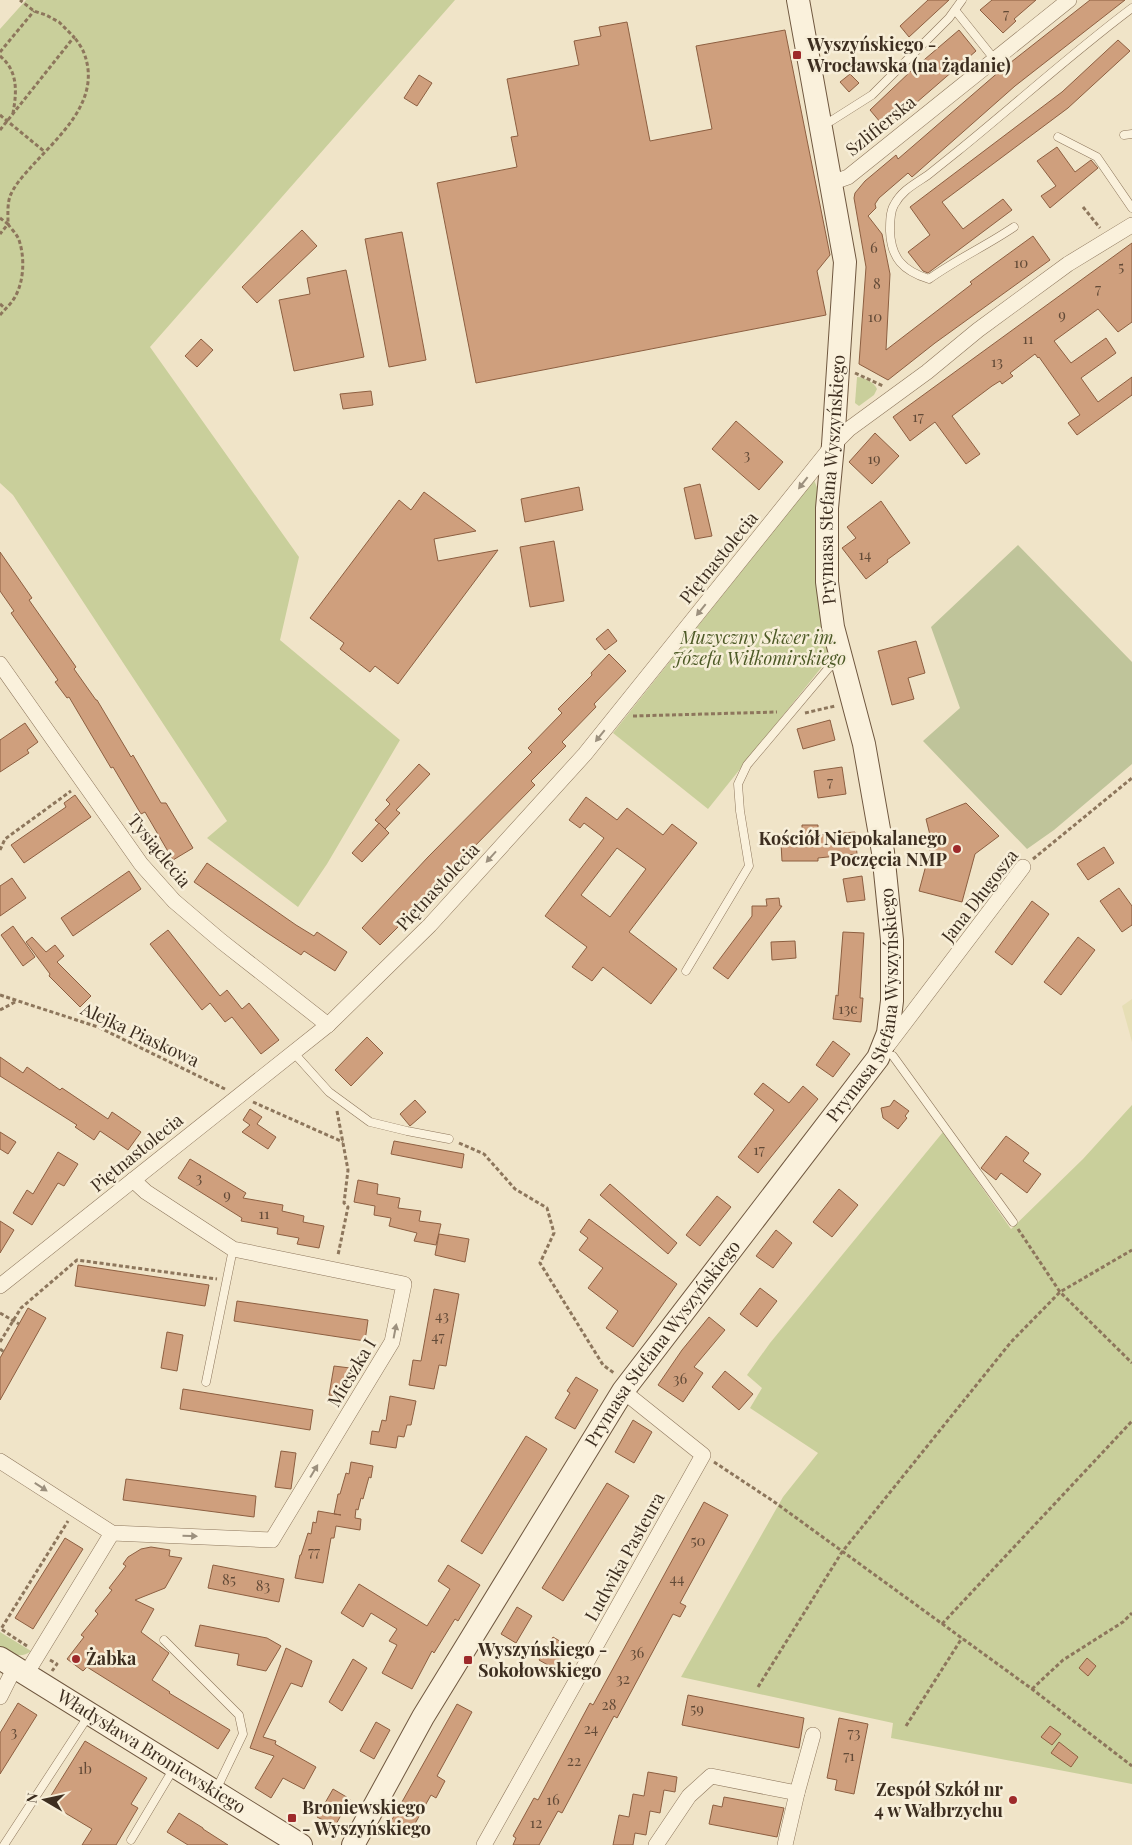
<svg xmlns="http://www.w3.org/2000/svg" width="1132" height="1845" font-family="'Playfair Display',serif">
<rect width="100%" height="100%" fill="#f0e4c8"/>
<path fill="#e6deb5" d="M1132,999V1042L1122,1006Z"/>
<g fill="#c9cf9b">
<path d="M26,0H455L150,347L299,557L280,640L400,740L327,864L298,907L207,838L227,821L13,495L0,483V29Z"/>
<path d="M857,377C864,377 874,382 877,389L874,395L859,406L855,403Z"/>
<path d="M814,480L820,495V602L829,658L708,809L613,733Z"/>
<path d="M1132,1105V1784L891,1738L893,1723L681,1677L783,1497L818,1453L750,1408L762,1388L747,1375L770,1343L943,1132L1011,1229L1083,1159Z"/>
<path d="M0,1632L31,1651C20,1660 11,1653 0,1647Z"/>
</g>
<path fill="#bfc49a" d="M1018,545L1132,662V764L1054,830L1027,849L923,741L960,708L931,627Z"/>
<g fill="#cf9f7d" stroke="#8d5f41" fill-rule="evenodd">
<path d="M928,0H949L909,37L900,26Z"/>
<path d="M992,0H1036L1014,19L1016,21L1003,33L980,10Z"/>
<path d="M1090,0H1125L1015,86L912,177L908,173L879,198L875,204L876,208L868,216L882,234L890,274L886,350L972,284L970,282L993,265L1033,236L1050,260L935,343L888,380L859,364L866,267L854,198L855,193L865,181L896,155L898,159L1001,70Z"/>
<path d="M627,22L650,141L712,129L696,46L785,30L830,255L817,271L826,315L476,383L437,183L517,167L511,137L518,136L507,79L579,65L574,41L601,36L599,27Z"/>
<path d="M959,30L976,51L886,129L870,110L911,71Z"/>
<path d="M1118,40L1130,51L1068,108L942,202L963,229L1003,199L1012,210L928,273L923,271L908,252L930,235L910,207L1062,92Z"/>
<path d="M850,74L859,83L849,92L840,82Z"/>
<path d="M419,75L432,83L417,106L404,98Z"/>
<path d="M1057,147L1075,172L1091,160L1098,168L1050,208L1041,196L1056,186L1037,161Z"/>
<path d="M302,230L317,246L257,303L242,287Z"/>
<path d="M402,232L426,360L389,367L365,239Z"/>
<path d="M1132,243V322L1118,332L1098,309L1054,341L1071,363L1106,338L1116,353L1081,378L1098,402L1132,377V395L1077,435L1068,423L1080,415L1039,357L1038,358L1035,354L1010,373L1013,376L1002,384L1000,381L992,386L952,416L980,454L966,464L935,422L910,441L893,417Z"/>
<path d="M346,270L364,357L294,371L279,300L310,294L307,278Z"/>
<path d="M201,339L213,350L197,367L185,356Z"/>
<path d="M371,391L373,405L343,409L340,394Z"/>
<path d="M736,421L783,462L759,490L712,449Z"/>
<path d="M875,433L899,456L872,484L849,462Z"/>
<path d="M700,484L712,536L695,539L684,488Z"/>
<path d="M579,487L583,510L525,522L521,499Z"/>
<path d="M424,492L476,531L434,539L438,561L498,550L398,684L375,666L370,672L340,649L344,643L310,618L399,500L411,510Z"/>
<path d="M881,501L910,543L887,560L888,562L866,579L842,548L856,538L847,527Z"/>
<path d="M554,541L564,601L530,607L520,547Z"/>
<path d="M0,552L32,598L29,600L76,667L74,669L96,700H97L131,757L133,755L161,803H166L193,848L173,860L145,812L141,814L113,767L111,768L69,697L67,698L55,682L58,680L11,613L14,611L0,591Z"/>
<path d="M608,629L617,641L605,650L596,639Z"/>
<path d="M916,641L925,673L908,678L914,699L892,705L878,651Z"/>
<path d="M609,654L626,671L594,704L596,707L562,742L566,746L531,781L535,785L398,924L400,925L380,945L362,928L428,857L532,752L528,748L562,713L558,709L592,675L591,673Z"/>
<path d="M830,720L835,740L803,749L797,729Z"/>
<path d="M25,723L38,742L27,750L29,753L0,772V740Z"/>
<path d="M419,764L430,774L396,810L400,813L385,829L375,820L390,804L386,800Z"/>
<path d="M842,767L846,794L818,798L814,771Z"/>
<path d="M75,795L91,817L24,863L11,845L66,807L64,803Z"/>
<path d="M586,797L617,820L627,808L663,835L672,824L697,843L629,932L677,969L651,1004L603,967L592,981L572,967L587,947L545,916L604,838L584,823L580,828L569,820ZM617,848L646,869L610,917L581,895Z"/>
<path d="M966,803L999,836L975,854L962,902L919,891L932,843L926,819Z"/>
<path d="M379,823L389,833L362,862L352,853Z"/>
<path d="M802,825H818V835L855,832L857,854L818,858V861H782L781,843L802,844Z"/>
<path d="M1104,847L1114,863L1088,880L1077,864Z"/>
<path d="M207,863L296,925L314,936L317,932L347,952L335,971L304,951L301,955L266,932L194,882Z"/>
<path d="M129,871L141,889L73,936L61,918Z"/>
<path d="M862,876L865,900L847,902L843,879Z"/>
<path d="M12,878L26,898L0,916V886Z"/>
<path d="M1119,888L1132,906V925L1122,932L1100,901Z"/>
<path d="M779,898L780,906H782L728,979L713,968L752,916V906H767L766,899Z"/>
<path d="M1032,901L1049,914L1012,965L995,952Z"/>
<path d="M13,926L35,957L23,966L1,935Z"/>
<path d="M168,930L220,996L227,990L242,1009L249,1003L279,1040L261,1054L232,1017L225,1022L210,1003L202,1010L150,944Z"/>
<path d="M843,932L864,933L860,998H863L861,1022L833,1019L836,995L838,996Z"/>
<path d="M32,937L46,952L55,945L64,956L57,962L91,996L80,1007L49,976L50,974L26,942Z"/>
<path d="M1078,937L1095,950L1061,995L1044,982Z"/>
<path d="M795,941L796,958L772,960L771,942Z"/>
<path d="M367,1037L383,1053L351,1086L335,1070Z"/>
<path d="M833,1041L850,1054L833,1077L816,1065Z"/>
<path d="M0,1057L23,1073L27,1067L60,1090L62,1088L108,1119L112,1112L141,1132L128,1150L100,1131L94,1140L75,1127L77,1125L0,1076Z"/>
<path d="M763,1083L789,1103L803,1086L818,1099L758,1173L738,1157L774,1110L754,1094Z"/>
<path d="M415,1100L426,1112L410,1126L400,1114Z"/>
<path d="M894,1100L909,1111L905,1116L907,1118L898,1129L883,1118L881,1108L890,1106Z"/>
<path d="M250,1109L262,1117L257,1124L276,1137L268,1149L242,1132L250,1125L243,1120Z"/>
<path d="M0,1132L16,1142L8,1154L0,1149Z"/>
<path d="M1006,1136L1029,1153L1023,1161L1041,1174L1027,1193L1001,1173L996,1180L981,1168Z"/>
<path d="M394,1141L464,1154L462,1168L391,1154Z"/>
<path d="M58,1152L78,1164L64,1186L58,1183L32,1225L13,1213L27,1190L33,1194Z"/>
<path d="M190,1159L246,1193L243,1198L283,1205L282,1211L304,1216L303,1222L324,1226L319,1248L297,1244L299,1238L277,1234L278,1228L241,1221L242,1218L178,1178Z"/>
<path d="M358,1180L378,1184L377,1194L400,1198L398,1208L421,1211L419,1221L441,1224L436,1245L414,1241L417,1233L389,1226L391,1218L374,1215L375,1206L354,1202Z"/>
<path d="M610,1184L677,1243L668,1254L600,1195Z"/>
<path d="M839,1189L858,1205L832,1237L813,1222Z"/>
<path d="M717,1196L731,1207L700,1246L686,1235Z"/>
<path d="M589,1219L677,1284L633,1347L606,1328L618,1311L588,1288L603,1268L579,1250L588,1238L580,1232Z"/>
<path d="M0,1221L14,1230L0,1253Z"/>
<path d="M776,1230L792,1243L773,1268L756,1256Z"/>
<path d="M439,1234L469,1239L465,1262L435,1255Z"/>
<path d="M78,1265L209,1285L205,1306L75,1286Z"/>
<path d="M760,1288L777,1301L757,1327L740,1314Z"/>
<path d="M434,1289L459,1294L446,1366L439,1365L434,1389L409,1385L413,1360L421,1361Z"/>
<path d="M237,1301L368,1320L365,1341L234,1321Z"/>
<path d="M28,1308L46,1318L0,1400V1358Z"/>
<path d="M709,1317L725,1330L694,1367L703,1373L683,1402L658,1385L682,1350Z"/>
<path d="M167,1332L183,1335L177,1371L161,1368Z"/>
<path d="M334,1366L350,1368L345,1397L329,1395Z"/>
<path d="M725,1371L753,1394L739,1410L712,1387Z"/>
<path d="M576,1377L598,1390L575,1429L555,1418L570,1393L567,1391Z"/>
<path d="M183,1389L313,1410L310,1430L180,1409Z"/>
<path d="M390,1396L416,1401L411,1425H407L404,1437L398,1436L396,1448L370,1444L372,1431L379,1432L382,1420L386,1421Z"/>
<path d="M633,1420L652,1432L634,1463L615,1452Z"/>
<path d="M526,1436L547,1449L482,1554L461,1541Z"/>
<path d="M281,1451L296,1453L291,1489L275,1487Z"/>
<path d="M351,1462L373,1466L371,1478L369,1477L363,1499L361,1498L358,1510L356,1509L355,1518L361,1519L360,1530L336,1526L334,1538H331L323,1583L295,1578L300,1555H301L308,1533L311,1534L313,1522L316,1523L318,1511L341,1515L334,1514L338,1494H340L346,1473L349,1474Z"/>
<path d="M126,1479L256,1496L254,1517L123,1500Z"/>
<path d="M607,1483L629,1496L563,1601L542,1588Z"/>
<path d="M704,1502L728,1515L680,1603L686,1606L680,1617L673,1614L617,1718L614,1716L562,1813L558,1811L539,1845H513L516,1838L513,1836L534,1798L538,1800L590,1703L593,1705Z"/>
<path d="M65,1538L83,1549L33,1629L15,1618Z"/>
<path d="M151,1547L170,1550L169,1556L182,1558L165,1588L135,1600L154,1609L141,1632L169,1653L152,1680L170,1692L169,1693L230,1730L218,1749L87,1667L83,1671L67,1659L84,1637L81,1635L98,1614L95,1611L112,1590L109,1588L126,1566L123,1564L128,1557L141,1549Z"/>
<path d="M213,1565L284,1579L279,1602L208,1588Z"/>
<path d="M448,1565L480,1585L458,1621L455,1619L434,1653L432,1651L412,1689L382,1673L397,1645L389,1641L397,1629L371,1613L363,1627L341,1613L359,1584L427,1626L450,1589L438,1581Z"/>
<path d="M517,1607L532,1616L516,1643L501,1634Z"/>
<path d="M200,1625L267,1638L281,1646L266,1671L237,1665L239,1654L195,1646Z"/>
<path d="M553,1637L568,1646L555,1669L539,1660Z"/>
<path d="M286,1648L312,1661L302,1687L291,1683L263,1737L276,1741L275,1744L316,1767L304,1789L283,1778L271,1798L255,1788L274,1756L250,1748Z"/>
<path d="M1087,1658L1096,1666L1088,1676L1079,1668Z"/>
<path d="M353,1659L367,1668L342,1711L329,1702Z"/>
<path d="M688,1695L804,1718L799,1748L682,1725Z"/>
<path d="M18,1703L37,1715L0,1774V1733Z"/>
<path d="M457,1704L472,1712L437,1776L445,1781L436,1798L431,1795L408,1836L389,1825Z"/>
<path d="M839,1718L868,1724L854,1794L835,1790L837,1780L827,1778Z"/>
<path d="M376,1722L390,1730L374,1759L360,1751Z"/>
<path d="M1050,1726L1061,1734L1052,1745L1041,1737Z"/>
<path d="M85,1741L147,1778L131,1804L138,1808L116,1845H82L92,1829L47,1802Z"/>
<path d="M1059,1742L1078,1757L1071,1767L1051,1753Z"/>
<path d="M648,1772L677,1777L675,1792L664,1790L660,1813L650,1811L646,1835L635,1833L633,1845H613L619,1815L629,1817L633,1794L644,1796Z"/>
<path d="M333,1789L350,1799L335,1826L317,1817Z"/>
<path d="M724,1797L784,1808L777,1837L709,1824L713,1805L722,1807Z"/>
<path d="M179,1813L203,1828V1829L228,1845H188L167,1832Z"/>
</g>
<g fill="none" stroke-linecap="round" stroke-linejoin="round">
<g stroke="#8d765c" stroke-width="9">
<g id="lane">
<path d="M955,10L995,60"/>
<path d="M822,123L831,121L872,95L949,18L962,0"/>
<path d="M1124,135L1132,134"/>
<path d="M1058,137L1097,157L1132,208"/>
<path d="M1014,227C986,246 957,259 929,279C903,271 891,258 890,231C890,222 890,212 894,205C902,190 915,184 928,175C938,167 948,159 958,151C1016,104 1072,53 1132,8"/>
<path d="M686,971L749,866L740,811L738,784L747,765L837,658"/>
<path d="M293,1052L329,1092L370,1122L407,1131L449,1139"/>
<path d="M893,1056L1013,1222"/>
<path d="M206,1382L233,1249"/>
<path d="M164,1640L239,1715L243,1734L216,1790"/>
<path d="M131,1840L174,1768"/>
<path d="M4,1845L89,1715"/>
</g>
</g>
<g stroke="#8d765c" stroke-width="16">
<g id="street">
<path d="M831,183L848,177L1069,0"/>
<path d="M0,664L141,864L174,901L221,941L328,1025"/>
<path d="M888,1045L1023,867"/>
<path d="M0,1286L328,1025L430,925L585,754L833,445L849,429L927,372L978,330L1068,264L1132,225"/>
<path d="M0,1461L112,1533L272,1540L392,1342L404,1284L233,1249L146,1192L133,1180"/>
<path d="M26,1674L112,1533"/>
<path d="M0,1697L15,1667"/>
<path d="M484,1845L703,1455L623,1391"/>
<path d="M656,1845L689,1796L711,1776L797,1793"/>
<path d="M785,1845L797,1793L813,1735"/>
</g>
</g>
<g stroke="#6f573f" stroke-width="24">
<g id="secondary">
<path id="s1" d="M0,1658L301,1845"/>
<path id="s2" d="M353,1845L423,1717L623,1391L878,1058L888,1033L892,1001V940L883,852L864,744L833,627L827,582V508L833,445L845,262L798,0"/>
</g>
</g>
<g stroke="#8d765c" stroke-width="3" stroke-dasharray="4 2.5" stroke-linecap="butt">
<path d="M0,52L34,11"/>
<path d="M0,56C18,71 17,91 13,113"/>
<path d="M0,115L45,152"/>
<path d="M0,130L74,37L59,22L46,15L34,11L20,0"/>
<path d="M1083,207L1100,228"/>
<path d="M0,218L8,224L0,234"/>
<path d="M0,304L6,309"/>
<path d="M0,315C5,309 11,304 15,297C24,281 25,258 19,240C17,234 11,229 8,224C8,215 7,202 11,194C16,183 25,174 32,166C60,135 102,100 84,53C82,48 78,42 74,37"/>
<path d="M855,373L883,386"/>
<path d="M805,713L835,706"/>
<path d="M633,716L777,712"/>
<path d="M0,850L5,839L71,791"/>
<path d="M1033,859L1132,778"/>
<path d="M0,995L98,1027L225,1089"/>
<path d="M0,1010L17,1001"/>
<path d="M253,1102L343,1142"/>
<path d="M337,1111L348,1170L344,1203L348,1207L338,1255"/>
<path d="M459,1143L484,1154L515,1189L547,1208L554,1233L540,1263L603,1365L614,1373"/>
<path d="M1018,1229L1060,1292L1132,1363"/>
<path d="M0,1313L19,1324"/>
<path d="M0,1342L21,1308L77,1260L217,1279"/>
<path d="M0,1349L4,1352"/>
<path d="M714,1462L773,1501L1032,1689L1132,1766"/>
<path d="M942,1624L1132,1421"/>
<path d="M27,1646L1,1629L68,1521"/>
<path d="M50,1660L57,1664L52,1671"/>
<path d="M758,1687L842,1552L1011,1342L1060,1292L1132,1250"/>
<path d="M1032,1689L1063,1660L1123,1622L1132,1613"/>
<path d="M906,1726L962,1638"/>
</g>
<use href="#lane" stroke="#faf1dc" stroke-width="8"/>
<use href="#street" stroke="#faf1dc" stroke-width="15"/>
<use href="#secondary" stroke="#faf1dc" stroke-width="22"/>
</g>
<defs><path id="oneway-solid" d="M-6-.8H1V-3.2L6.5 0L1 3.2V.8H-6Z" transform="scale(1.25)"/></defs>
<g fill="#9c907e">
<use href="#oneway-solid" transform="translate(803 483) rotate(128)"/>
<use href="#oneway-solid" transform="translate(701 610) rotate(129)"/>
<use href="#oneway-solid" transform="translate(600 736) rotate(129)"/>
<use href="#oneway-solid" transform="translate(491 857) rotate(132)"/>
<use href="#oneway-solid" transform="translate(395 1331) rotate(-79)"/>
<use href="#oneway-solid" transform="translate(314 1471) rotate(-59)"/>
<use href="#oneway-solid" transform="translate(41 1487) rotate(33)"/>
<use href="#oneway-solid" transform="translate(190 1536) rotate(2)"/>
</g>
<g fill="#9e2a2b" stroke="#f7eed8" stroke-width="2">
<rect x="792" y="50" width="10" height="10" rx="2.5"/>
<circle cx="957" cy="849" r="5"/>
<circle cx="76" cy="1659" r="5"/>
<rect x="463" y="1655" width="10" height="10" rx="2.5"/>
<circle cx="1013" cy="1800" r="5"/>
<rect x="287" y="1813" width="10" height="10" rx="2.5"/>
</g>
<g text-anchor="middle" stroke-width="5" stroke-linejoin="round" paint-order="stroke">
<g font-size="15" fill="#624a37">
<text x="1006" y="19">7</text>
<text x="874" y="253">6</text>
<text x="1021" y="268">10</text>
<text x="1121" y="272">5</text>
<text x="877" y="289">8</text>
<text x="1098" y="294">7</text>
<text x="1062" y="320">9</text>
<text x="875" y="322">10</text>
<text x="1028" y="344">11</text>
<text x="997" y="367">13</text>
<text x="918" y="422">17</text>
<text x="747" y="460">3</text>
<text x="874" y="464">19</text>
<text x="865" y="560">14</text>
<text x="830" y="787">7</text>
<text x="848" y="1014">13c</text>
<text x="759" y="1155">17</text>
<text x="199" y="1183">3</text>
<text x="227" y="1200">9</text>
<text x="264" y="1219">11</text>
<text x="442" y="1321">43</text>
<text x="438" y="1342">47</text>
<text x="680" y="1384">36</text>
<text x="698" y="1546">50</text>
<text x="314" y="1557">77</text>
<text x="677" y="1584">44</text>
<text x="229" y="1585">85</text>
<text x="263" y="1591">83</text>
<text x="637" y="1658">36</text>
<text x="623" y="1684">32</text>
<text x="609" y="1710">28</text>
<text x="697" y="1714">59</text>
<text x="591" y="1734">24</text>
<text x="14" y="1737">3</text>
<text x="854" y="1738">73</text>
<text x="849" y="1761">71</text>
<text x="574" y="1766">22</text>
<text x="85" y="1774">1b</text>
<text x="553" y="1805">16</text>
<text x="536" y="1828">12</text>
</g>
<g font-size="18" font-weight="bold" fill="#3d2e20" stroke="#f7eed8" text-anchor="start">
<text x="807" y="51">Wyszyńskiego -<tspan x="807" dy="21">Wrocławska (na żądanie)</tspan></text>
<text x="947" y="845" text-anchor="end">Kościół Niepokalanego<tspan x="947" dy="21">Poczęcia NMP</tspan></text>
<text x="478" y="1656">Wyszyńskiego -<tspan x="478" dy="21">Sokołowskiego</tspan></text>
<text x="86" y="1665">Żabka</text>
<text x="1003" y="1796" text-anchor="end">Zespół Szkół nr<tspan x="1003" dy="21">4 w Wałbrzychu</tspan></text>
<text x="302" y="1814">Broniewskiego<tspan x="302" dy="21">- Wyszyńskiego</tspan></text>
</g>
<g font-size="18" fill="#3d2e20" stroke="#f7eed8">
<text transform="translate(881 126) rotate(-39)" y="6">Szlifierska</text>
<text dy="6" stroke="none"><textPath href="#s2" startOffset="1535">Prymasa Stefana Wyszyńskiego</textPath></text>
<text transform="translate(719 558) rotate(-51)" y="6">Piętnastolecia</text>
<text transform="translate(159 851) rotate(51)" y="6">Tysiąclecia</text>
<text transform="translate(438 887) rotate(-47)" y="6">Piętnastolecia</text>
<text transform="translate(980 896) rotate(-52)" y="6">Jana Długosza</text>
<text dy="6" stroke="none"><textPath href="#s2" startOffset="995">Prymasa Stefana Wyszyńskiego</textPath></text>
<text transform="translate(140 1035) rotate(25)" y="6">Alejka Piaskowa</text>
<text transform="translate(137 1153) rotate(-39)" y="6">Piętnastolecia</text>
<text dy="6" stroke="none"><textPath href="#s2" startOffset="590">Prymasa Stefana Wyszyńskiego</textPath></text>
<text transform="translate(352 1373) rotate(-59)" y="6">Mieszka I</text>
<text transform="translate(625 1557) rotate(-61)" y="6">Ludwika Pasteura</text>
<text dy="6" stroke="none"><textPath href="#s1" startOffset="178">Władysława Broniewskiego</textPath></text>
</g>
<g font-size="18" font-style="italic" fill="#4d5a26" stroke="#f7eed8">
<text x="759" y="644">Muzyczny Skwer im.<tspan x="759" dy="21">Józefa Wiłkomirskiego</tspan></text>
</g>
</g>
<g transform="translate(45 1800) rotate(279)" stroke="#f7eed8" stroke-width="4" paint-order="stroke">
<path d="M0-4L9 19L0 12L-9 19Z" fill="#3d2e20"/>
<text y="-8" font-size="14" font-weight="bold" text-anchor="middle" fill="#3d2e20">N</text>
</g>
</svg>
